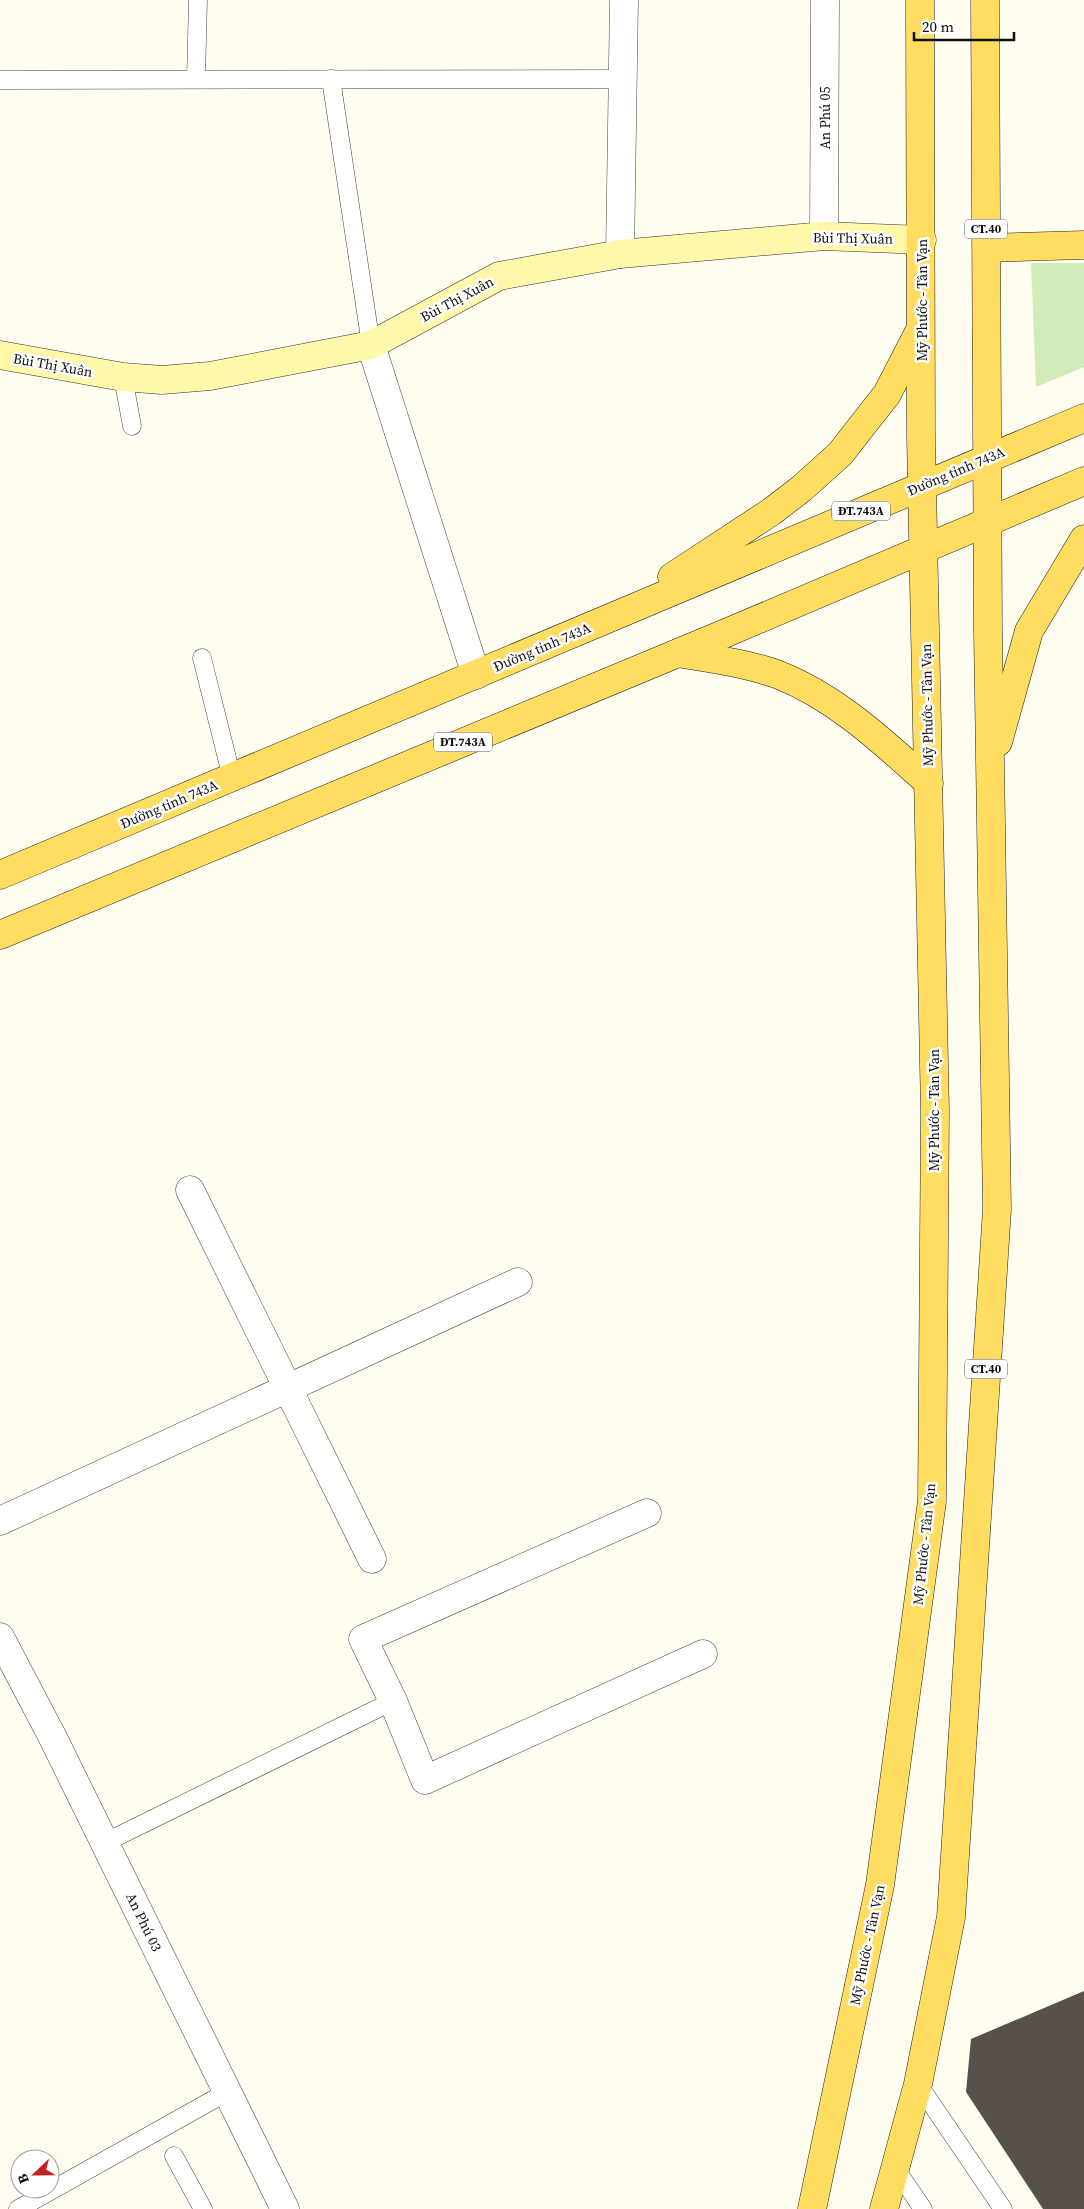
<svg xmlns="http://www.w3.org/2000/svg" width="1084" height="2209" font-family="'Source Serif 4',serif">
<rect width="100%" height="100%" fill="#fffdf0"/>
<path fill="#d1ecb8" d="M1031,263H1084V367L1036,387Z"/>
<path fill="#58504a" d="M1084,1991V2209H1043L966,2092L971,2039Z"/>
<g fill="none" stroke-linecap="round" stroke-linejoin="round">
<g stroke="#424242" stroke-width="19">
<g id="lane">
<path d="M196,79L198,0"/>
<path d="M331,79L371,345"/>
<path d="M0,80L622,79"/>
<path d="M123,377L132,426"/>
<path d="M202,658L232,778"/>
<path d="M104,1843L393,1701"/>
<path d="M918,2084L1003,2209"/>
<path d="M174,2156L203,2209"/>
<path d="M895,2168L923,2209"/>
<path d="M18,2209L227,2092"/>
</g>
</g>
<g stroke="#424242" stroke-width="29">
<g id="street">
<path d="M824,236L825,0"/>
<path d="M620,254L624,0"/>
<path d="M371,345L476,675"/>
<path d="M190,1190L372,1559"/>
<path d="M647,1513L363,1639L393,1701L425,1780L703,1654"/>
<path d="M0,1521L518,1282"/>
<path d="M0,1637L52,1736L285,2209"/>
</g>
</g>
<g stroke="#313131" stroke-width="29">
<path id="secondary" d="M0,355L123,377L162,380L210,376L371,345L499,276L620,254L824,236L922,240"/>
</g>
<g stroke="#202020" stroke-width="29">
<g id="primary">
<path d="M987,248L1084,245"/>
<path d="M672,577L771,512L801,489L840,454L887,394L919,332"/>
<path d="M678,653C712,659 747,663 779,675C837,698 883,742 929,783"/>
<path d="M998,742L1029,631L1084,539"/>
<path d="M0,875L1084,418"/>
<path d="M0,935L726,633L1084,481"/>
<path d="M812,2209L880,1885L932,1501L935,1112L921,438L920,0"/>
<path d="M884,2209L918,2084L951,1917L997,1209L988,632L985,0"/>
</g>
</g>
<use href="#lane" stroke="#fff" stroke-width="18"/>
<use href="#street" stroke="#fff" stroke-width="28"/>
<use href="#secondary" stroke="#fff8ab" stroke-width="28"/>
<use href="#primary" stroke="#fedd61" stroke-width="28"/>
</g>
<g text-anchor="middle" stroke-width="5" stroke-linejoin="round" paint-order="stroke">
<g fill="#fff" stroke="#575757" stroke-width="1">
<rect x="965" y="219.5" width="42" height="19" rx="4"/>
<rect x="832" y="501.5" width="58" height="19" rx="4"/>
<rect x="434" y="732.5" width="58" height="19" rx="4"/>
<rect x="965" y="1359.5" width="42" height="19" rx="4"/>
</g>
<g font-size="12" font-weight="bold" fill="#0f0f0f">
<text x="986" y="233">CT.40</text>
<text x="861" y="515">ĐT.743A</text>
<text x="463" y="746">ĐT.743A</text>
<text x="986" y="1373">CT.40</text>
</g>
<g font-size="14" fill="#0f0f0f" stroke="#fff">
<text transform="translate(825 118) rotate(-90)" y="5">An Phú 05</text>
<text transform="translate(853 238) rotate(1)" y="5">Bùi Thị Xuân</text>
<text transform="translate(457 299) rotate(-28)" y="5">Bùi Thị Xuân</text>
<text transform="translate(922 300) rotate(-90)" y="5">Mỹ Phước - Tân Vạn</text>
<text transform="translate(53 365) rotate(10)" y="5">Bùi Thị Xuân</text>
<text transform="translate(956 471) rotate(-23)" y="5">Đường tỉnh 743A</text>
<text transform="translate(542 647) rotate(-23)" y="5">Đường tỉnh 743A</text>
<text transform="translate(927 705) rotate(-91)" y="5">Mỹ Phước - Tân Vạn</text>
<text transform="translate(169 804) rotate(-23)" y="5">Đường tỉnh 743A</text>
<text transform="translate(934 1110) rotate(-90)" y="5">Mỹ Phước - Tân Vạn</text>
<text transform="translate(924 1544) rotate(-84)" y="5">Mỹ Phước - Tân Vạn</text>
<text transform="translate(144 1922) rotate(64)" y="5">An Phú 03</text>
<text transform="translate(867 1945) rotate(-78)" y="5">Mỹ Phước - Tân Vạn</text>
</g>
</g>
<g transform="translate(35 2174) rotate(248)"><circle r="24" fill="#ffffff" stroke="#9f9f9f"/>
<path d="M0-4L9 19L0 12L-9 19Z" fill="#c52023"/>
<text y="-8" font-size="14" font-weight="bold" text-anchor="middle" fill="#0f0f0f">B</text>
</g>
<path d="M914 32v8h100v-8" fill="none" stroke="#0f0f0f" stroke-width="2.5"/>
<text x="922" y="32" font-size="15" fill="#0f0f0f" stroke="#ffffff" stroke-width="4" paint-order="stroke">20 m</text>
</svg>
